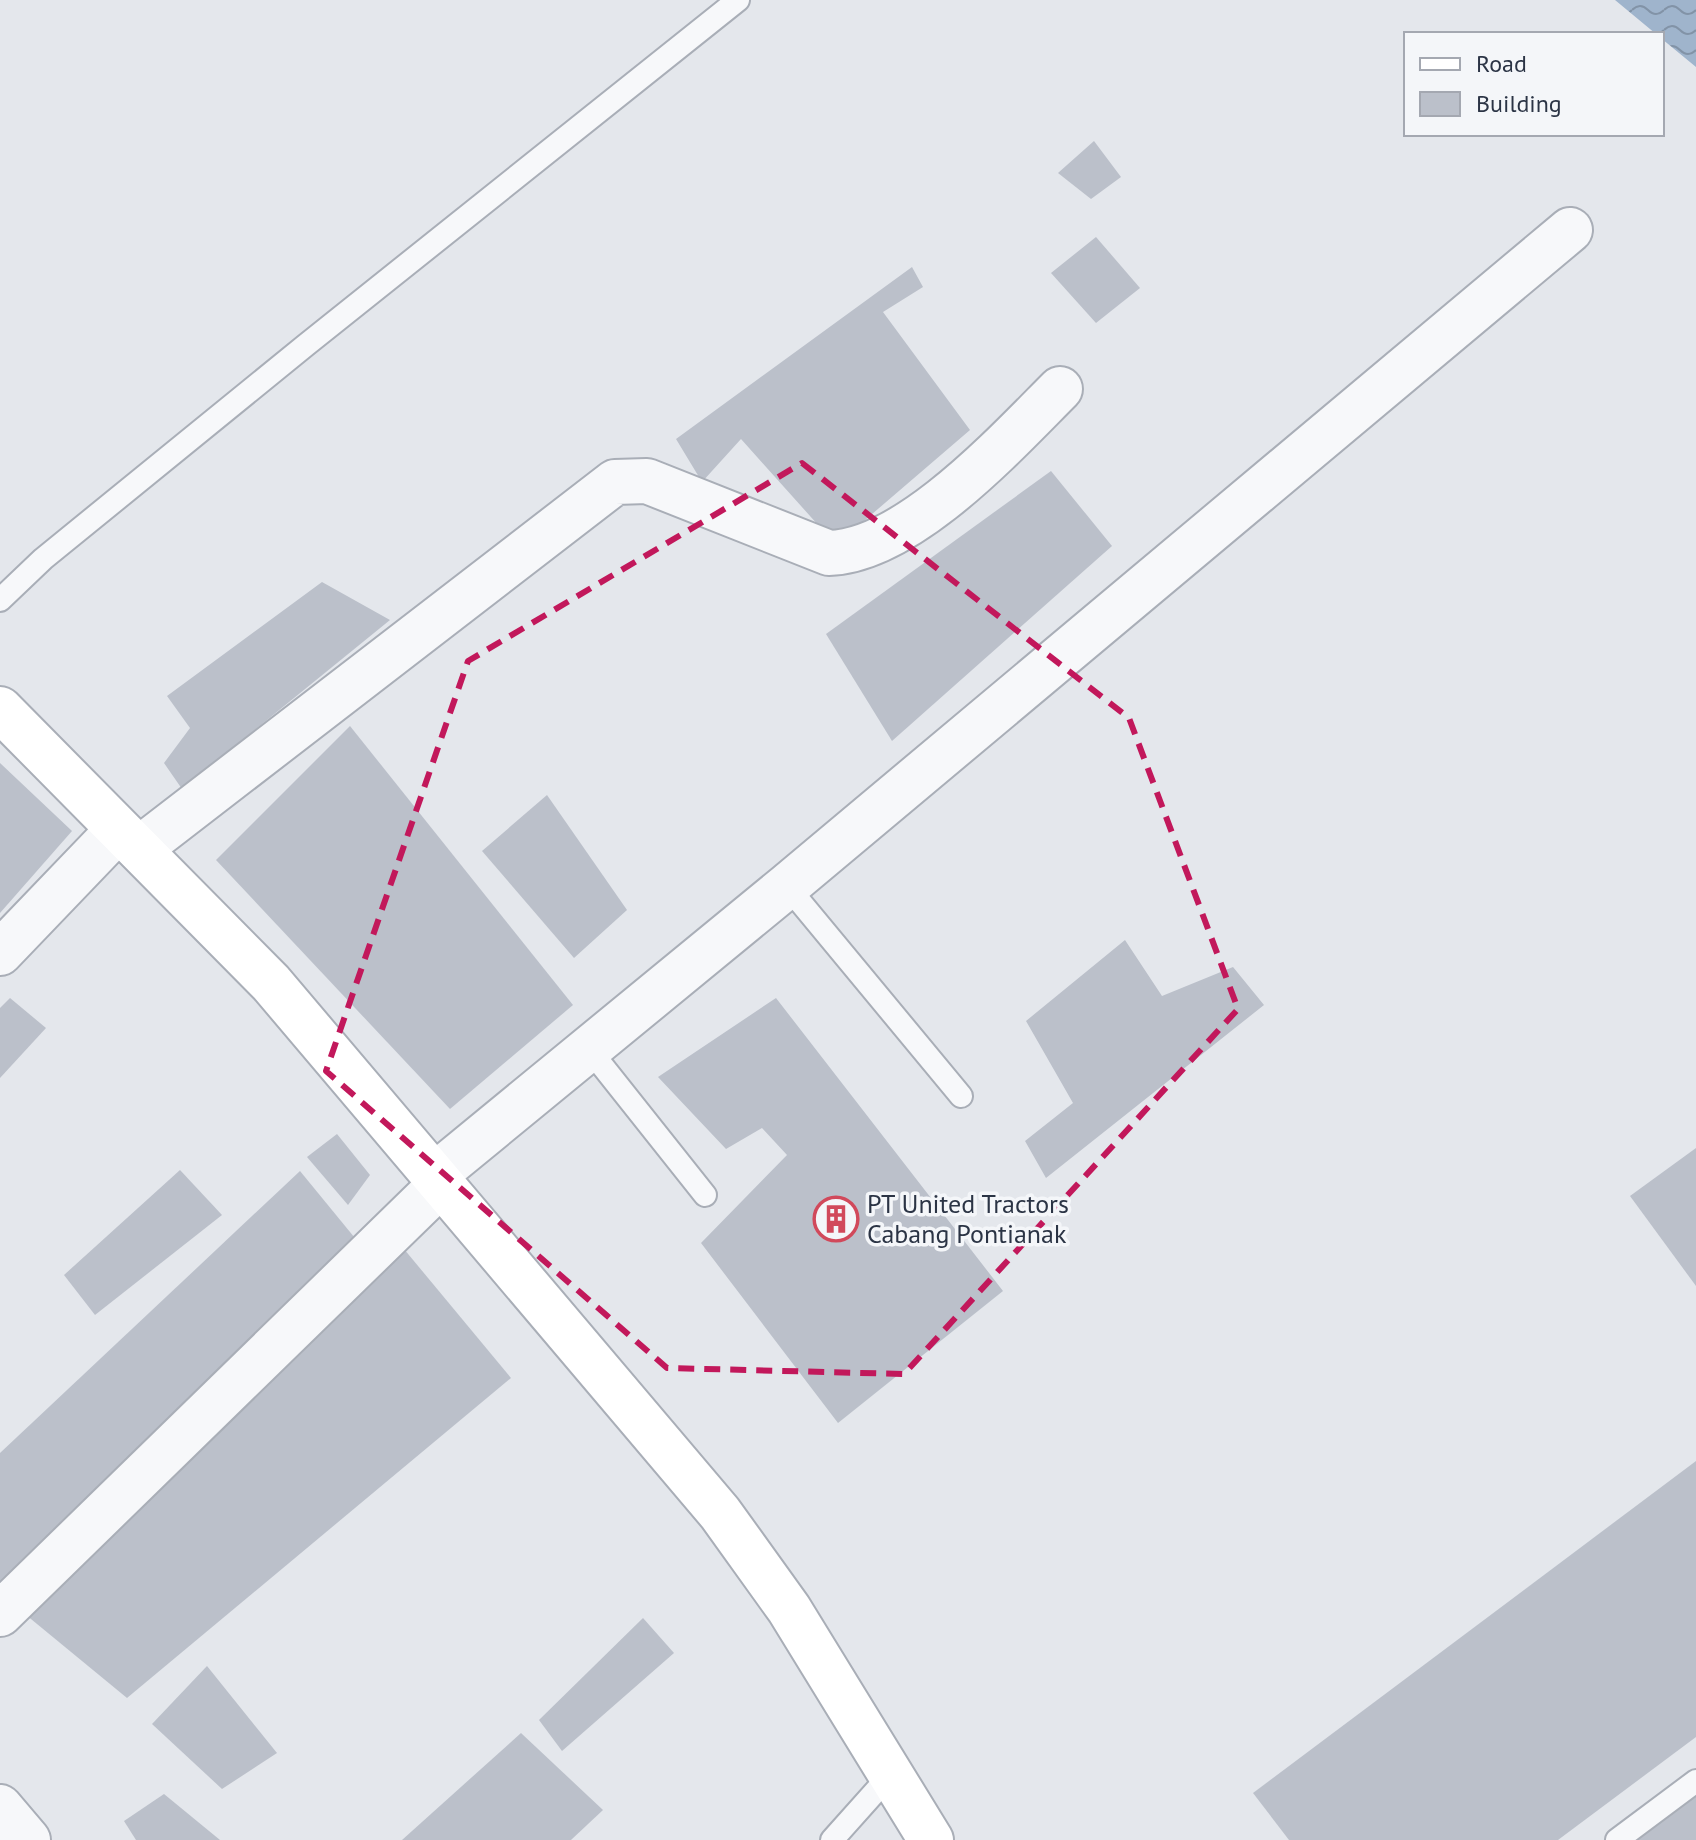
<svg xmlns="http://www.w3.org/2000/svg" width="1696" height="1840" font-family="'PT Sans',sans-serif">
<defs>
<pattern id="water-waves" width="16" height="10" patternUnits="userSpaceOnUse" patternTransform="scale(2)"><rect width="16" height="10" fill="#9fb4cc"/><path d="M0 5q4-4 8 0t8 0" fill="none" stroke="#8293a7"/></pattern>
</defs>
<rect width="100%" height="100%" fill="#e4e7ec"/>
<path fill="url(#water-waves)" d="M1615,0H1696V67L1662,39V34H1656Z"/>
<g fill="#bbc0ca">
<path d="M1094,141L1121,177L1091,199L1058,173Z"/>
<path d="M1096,237L1140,288L1096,323L1051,273Z"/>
<path d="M912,267L923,287L883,312L970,430L836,545L741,439L702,482L676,439Z"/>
<path d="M1051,471L1112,546L892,741L826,634Z"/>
<path d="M322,582L390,620L182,789L164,763L190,728L167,696Z"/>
<path d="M350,726L573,1005L450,1109L216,860Z"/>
<path d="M0,763L72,831L0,913Z"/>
<path d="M547,795L627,910L574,958L482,851Z"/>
<path d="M1125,940L1162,996L1233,967L1264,1005L1046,1178L1025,1141L1073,1103L1026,1021Z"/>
<path d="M10,998L46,1028L0,1078V1008Z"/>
<path d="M776,998L1003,1291L838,1423L701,1243L787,1155L762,1128L726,1149L658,1077Z"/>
<path d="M337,1134L370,1175L348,1205L307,1157Z"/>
<path d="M1696,1148V1286L1630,1196Z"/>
<path d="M180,1170L222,1215L95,1315L64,1275Z"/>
<path d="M300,1171L359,1243L0,1591V1453Z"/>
<path d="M399,1243L511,1378L127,1698L20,1610Z"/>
<path d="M1696,1461V1737L1558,1840H1289L1253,1793Z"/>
<path d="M643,1618L674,1653L562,1751L539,1720Z"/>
<path d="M207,1666L277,1753L222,1789L152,1724Z"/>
<path d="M521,1733L603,1810L571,1840H402Z"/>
<path d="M1696,1792V1840H1629Z"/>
<path d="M164,1794L220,1840H136L124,1821Z"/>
</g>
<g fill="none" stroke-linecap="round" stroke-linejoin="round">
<g stroke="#a9aeb7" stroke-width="26">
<g id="service">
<path d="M0,600L43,559L306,345L738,0"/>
<path d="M787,886L961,1096"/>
<path d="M589,1049L705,1195"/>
<path d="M832,1840L891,1774"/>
<path d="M1617,1840L1696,1781"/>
</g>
</g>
<g stroke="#a9aeb7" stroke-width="48">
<g id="minor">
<path d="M139,849L615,482L647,481L829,553C908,551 1006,443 1060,389"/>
<path d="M0,953L117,831"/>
<path d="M435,1175L787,886L1570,230"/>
<path d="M0,1614L441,1184"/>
<path d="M0,1807L28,1840"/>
</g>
</g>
<g stroke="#a9aeb7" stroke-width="48">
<path id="secondary" d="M0,709L271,983L720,1513L789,1609L931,1840"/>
</g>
<use href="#service" stroke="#f7f8fa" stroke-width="22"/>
<use href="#minor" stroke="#f7f8fa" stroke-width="44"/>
<use href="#secondary" stroke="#fff" stroke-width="44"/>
</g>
<path fill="none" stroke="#c2185b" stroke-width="6" stroke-dasharray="16 10" stroke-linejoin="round" d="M802,463L1129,718L1238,1009L904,1374L667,1368L326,1071L468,661Z"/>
<defs>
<g id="building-ring" transform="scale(2.3)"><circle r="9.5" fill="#f4f6f9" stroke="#d1495b" stroke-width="1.5"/><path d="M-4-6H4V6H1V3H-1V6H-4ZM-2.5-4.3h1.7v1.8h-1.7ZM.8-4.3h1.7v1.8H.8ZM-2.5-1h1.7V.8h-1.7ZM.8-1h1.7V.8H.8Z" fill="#d1495b"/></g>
</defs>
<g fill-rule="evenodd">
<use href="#building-ring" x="836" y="1219"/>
</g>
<g text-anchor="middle" stroke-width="7" stroke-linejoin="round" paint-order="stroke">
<g font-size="26" fill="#2b3445" stroke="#f4f6f9" text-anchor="start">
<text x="867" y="1213">PT United Tractors<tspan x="867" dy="30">Cabang Pontianak</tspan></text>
</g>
</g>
<rect x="1404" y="32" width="260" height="104" fill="#f4f6f9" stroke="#a4a8b1" stroke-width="2"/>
<rect x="1420" y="58" width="40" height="12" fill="#ffffff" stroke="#a4a8b1" stroke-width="2"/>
<text x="1476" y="72" font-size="24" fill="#2b3445">Road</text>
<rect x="1420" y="92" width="40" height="24" fill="#bbc0ca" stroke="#a4a8b1" stroke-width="2"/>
<text x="1476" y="112" font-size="24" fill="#2b3445">Building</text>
</svg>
